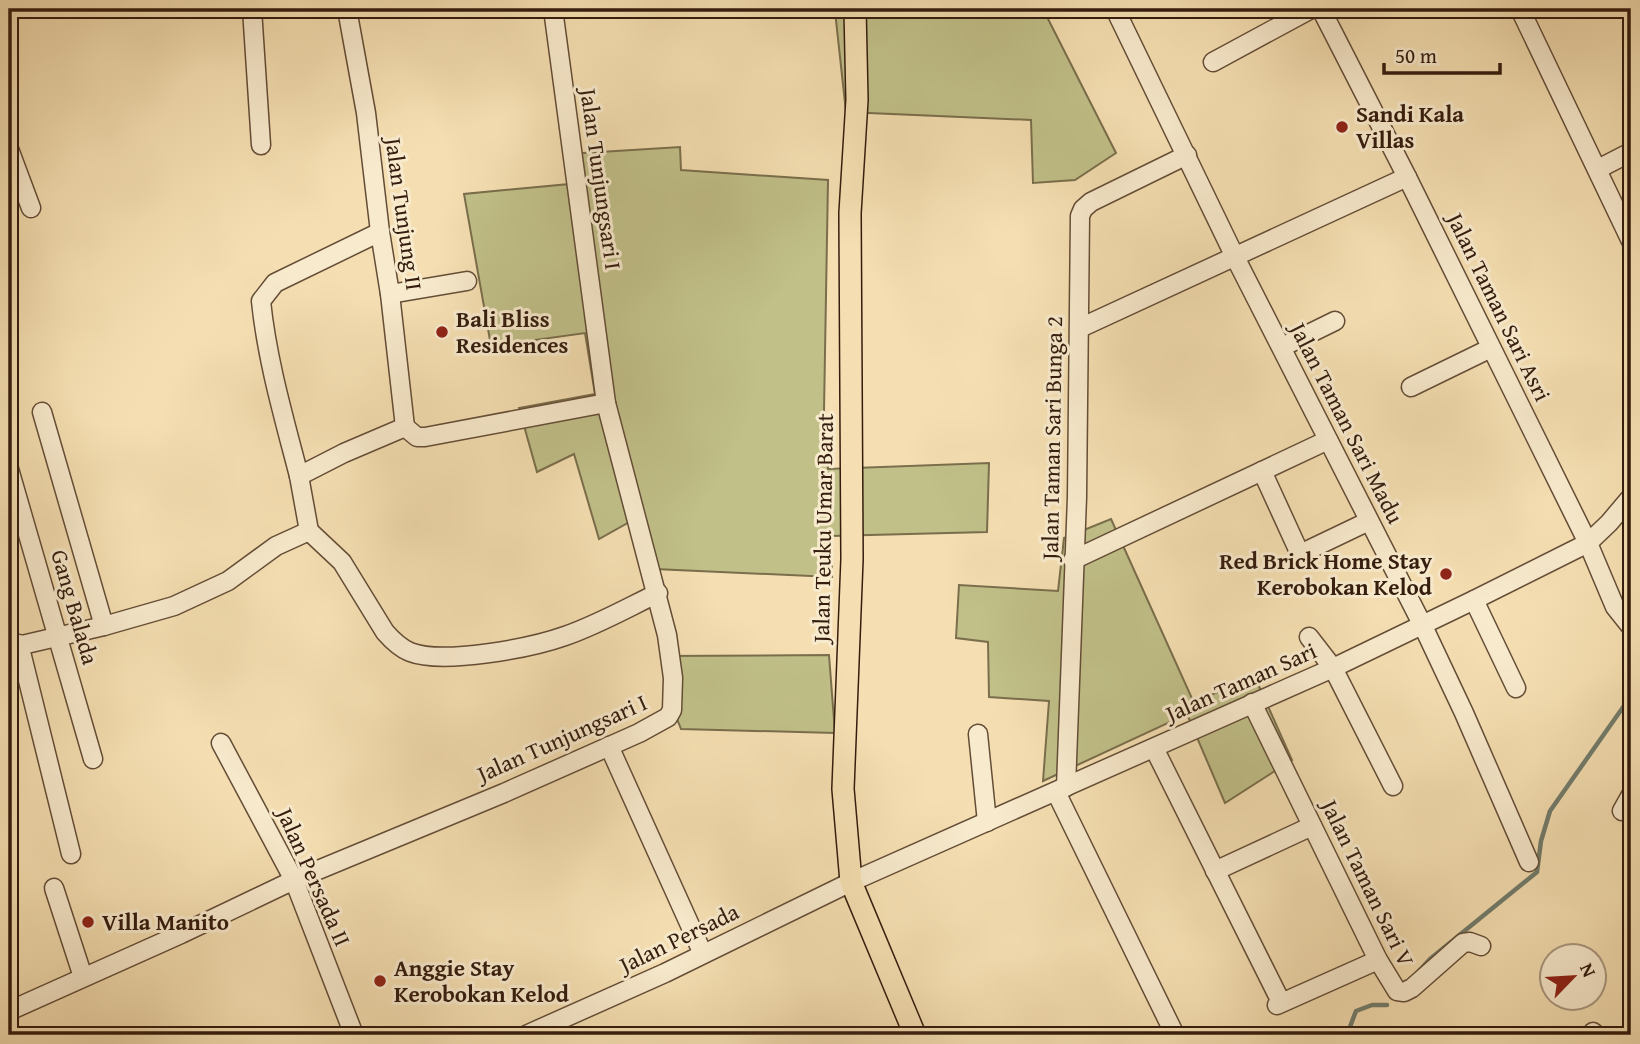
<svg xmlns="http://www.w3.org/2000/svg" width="1640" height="1044" font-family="'Gentium Book Plus',serif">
<rect width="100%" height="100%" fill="#f5dfb2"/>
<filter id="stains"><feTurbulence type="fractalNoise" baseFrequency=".00286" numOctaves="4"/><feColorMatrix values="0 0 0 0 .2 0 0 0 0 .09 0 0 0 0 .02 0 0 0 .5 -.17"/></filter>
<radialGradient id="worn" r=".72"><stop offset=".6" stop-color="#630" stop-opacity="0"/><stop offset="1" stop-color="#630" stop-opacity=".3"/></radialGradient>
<g fill="#c1c089" stroke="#7a6e4c" stroke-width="2">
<path d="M839,9H1043L1116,153L1075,180L1033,183L1031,120L846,112L835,11Z"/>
<path d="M680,147L681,170L828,180L824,411L828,469L989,463L987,532L831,536L832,577L655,569L642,515L599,539L574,454L537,472L519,408L595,394L585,333L491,346L464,194L569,184L568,154Z"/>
<path d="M1111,519L1194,703L1254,675L1292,760L1225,803L1187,714L1043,781L1049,701L989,697L988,642L956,638L959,585L1058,591L1064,538Z"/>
<path d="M829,655L835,733L681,729L670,701L665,656Z"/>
</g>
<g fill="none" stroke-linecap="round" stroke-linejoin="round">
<g stroke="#727d6d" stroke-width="4.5">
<path d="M1418,972L1430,959L1537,872L1541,841L1550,811L1626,703L1631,701"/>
<path d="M1344,1035L1348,1032L1356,1011L1372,1005H1387"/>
</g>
<g stroke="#644d37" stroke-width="21">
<g id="minor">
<path d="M252,9L261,145"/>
<path d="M347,9L366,113L380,232L390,294L405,427"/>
<path d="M1115,9L1235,257L1422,624L1464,713L1529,862"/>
<path d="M1321,9L1407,177L1588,543L1615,607L1631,627"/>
<path d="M1520,9L1631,241"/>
<path d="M1213,62L1311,9"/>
<path d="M9,149L31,208"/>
<path d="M1598,169L1631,152"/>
<path d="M390,294L467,281"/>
<path d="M1080,328L1407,177"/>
<path d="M1282,347L1335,321"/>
<path d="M1411,387L1491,348"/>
<path d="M42,412L104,626"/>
<path d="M9,469L93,759"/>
<path d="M1262,471L1300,554L1369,521"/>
<path d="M299,476C284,418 267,360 261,301L275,283L380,232"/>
<path d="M309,531L342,562L385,632C392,640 400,648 410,652C443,665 531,648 565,636C597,625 627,608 658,593"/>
<path d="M309,531L299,476L344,453L405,427L417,437H425L606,403"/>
<path d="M1073,560L1328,440"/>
<path d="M1474,600L1516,688"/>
<path d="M1309,637L1333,668L1393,786"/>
<path d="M19,644L71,854"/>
<path d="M9,648L104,626L174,606L228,581L276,546L309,531"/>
<path d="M1252,703L1378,960L1397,991L1404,992L1412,988L1463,943L1470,942L1481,946"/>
<path d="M978,734L987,822"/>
<path d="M221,743L294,880L354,1035"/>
<path d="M609,746L703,954"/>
<path d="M1154,748L1281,1002"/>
<path d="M1066,787L1077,497L1080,216L1083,209L1091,202L1187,155"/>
<path d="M1056,792L1175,1035"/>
<path d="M1622,811L1631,795"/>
<path d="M1215,871L1312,826"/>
<path d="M54,888L83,977"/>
<path d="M1277,1005L1378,960"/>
<path d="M9,1011L181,934L294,880L504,793L639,733L668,717L672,710L673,678L667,635L606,403L553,9"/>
<path d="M1593,1032L1596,1035"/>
<path d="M526,1035L665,973L851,882L1333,668L1474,600L1588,543L1609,523L1631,497"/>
</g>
</g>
<g stroke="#341c0e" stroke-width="24">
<path id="major" d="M855,9L857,100L850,213L852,559L843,789L851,882L915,1035"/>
</g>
<use href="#minor" stroke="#f8eacd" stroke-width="18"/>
<use href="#major" stroke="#f5dfb2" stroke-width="21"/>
</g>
<g fill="#8f2418" stroke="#f8eacd" stroke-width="2.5">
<circle cx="1342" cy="127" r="7"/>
<circle cx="442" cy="332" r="7"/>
<circle cx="1446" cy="574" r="7"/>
<circle cx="88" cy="922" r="7"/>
<circle cx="380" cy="981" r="7"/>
</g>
<g text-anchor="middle" stroke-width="6" stroke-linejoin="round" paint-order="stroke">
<g font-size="23" font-weight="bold" fill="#341c0e" stroke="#f8eacd" text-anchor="start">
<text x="1356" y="122">Sandi Kala<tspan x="1356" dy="26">Villas</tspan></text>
<text x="456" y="327">Bali Bliss<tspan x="456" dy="26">Residences</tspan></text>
<text x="1432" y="569" text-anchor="end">Red Brick Home Stay<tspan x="1432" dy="26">Kerobokan Kelod</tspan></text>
<text x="102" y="930">Villa Manito</text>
<text x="394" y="976">Anggie Stay<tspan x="394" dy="26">Kerobokan Kelod</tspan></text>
</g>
<g font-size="23" fill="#341c0e" stroke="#f8eacd">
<text transform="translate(601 179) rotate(82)" y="8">Jalan Tunjungsari I</text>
<text transform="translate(404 214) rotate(82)" y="8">Jalan Tunjung II</text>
<text transform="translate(1499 307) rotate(64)" y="8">Jalan Taman Sari Asri</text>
<text transform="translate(1347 423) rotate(63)" y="8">Jalan Taman Sari Madu</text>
<text transform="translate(1052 438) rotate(-89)" y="8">Jalan Taman Sari Bunga 2</text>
<text transform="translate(823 528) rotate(-89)" y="8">Jalan Teuku Umar Barat</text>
<text transform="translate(75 607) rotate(74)" y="8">Gang Balada</text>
<text transform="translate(1241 682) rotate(-24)" y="8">Jalan Taman Sari</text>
<text transform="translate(562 738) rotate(-24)" y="8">Jalan Tunjungsari I</text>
<text transform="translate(314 877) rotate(66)" y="8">Jalan Persada II</text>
<text transform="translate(1368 883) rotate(64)" y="8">Jalan Taman Sari V</text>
<text transform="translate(679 938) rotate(-26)" y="8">Jalan Persada</text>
</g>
</g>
<rect width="1640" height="1044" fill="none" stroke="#f5dfb2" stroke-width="35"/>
<rect x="10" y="10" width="1619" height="1023" fill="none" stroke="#341c0e" stroke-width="3.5"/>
<rect x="18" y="18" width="1605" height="1009" fill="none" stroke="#341c0e" stroke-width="2"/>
<g transform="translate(1573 977) rotate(65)"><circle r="33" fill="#f8eacd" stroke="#aa9881" stroke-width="2"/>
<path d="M0-5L12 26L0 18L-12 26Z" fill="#8f2418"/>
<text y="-10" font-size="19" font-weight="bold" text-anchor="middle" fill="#341c0e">N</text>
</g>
<path d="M1384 63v10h116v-10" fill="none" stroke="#341c0e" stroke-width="3.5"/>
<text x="1395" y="63" font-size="21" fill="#341c0e" stroke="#f8eacd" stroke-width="5" paint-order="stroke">50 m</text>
<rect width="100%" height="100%" filter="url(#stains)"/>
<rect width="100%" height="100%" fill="url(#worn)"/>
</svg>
